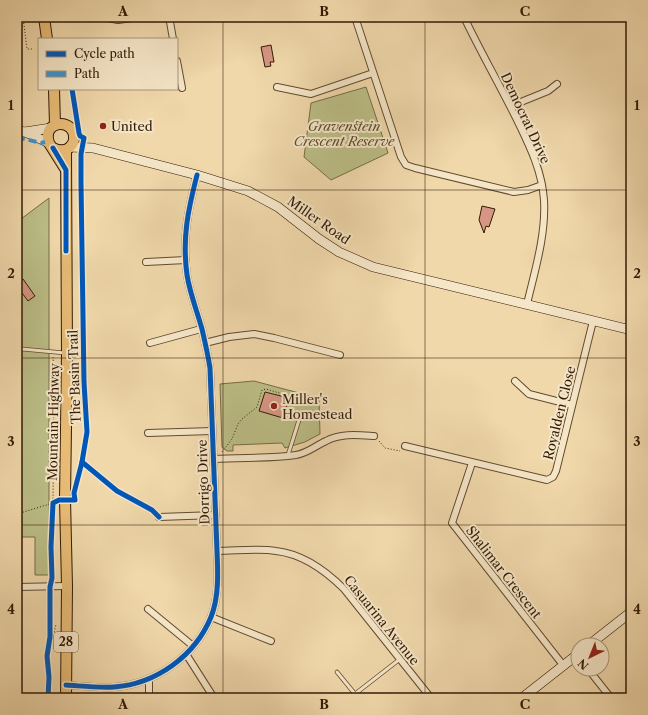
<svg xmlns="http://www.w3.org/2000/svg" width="648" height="715" font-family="'Libre Caslon Text',serif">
<rect width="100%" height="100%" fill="#f0d8ab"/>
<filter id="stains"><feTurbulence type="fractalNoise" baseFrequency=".005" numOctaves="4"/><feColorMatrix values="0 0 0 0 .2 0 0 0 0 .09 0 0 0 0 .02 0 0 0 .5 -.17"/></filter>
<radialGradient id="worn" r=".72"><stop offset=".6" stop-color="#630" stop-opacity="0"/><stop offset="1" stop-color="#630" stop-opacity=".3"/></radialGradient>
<g fill="#bcbe87" stroke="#776c46">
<path d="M366,87L388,153L331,180L304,157L311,103Z"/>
<path d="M49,198V575H35V537H17V222Z"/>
<path d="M254,381L314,397H319L320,434L305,442L285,448L282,443L233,445V451H227L222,447L220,384Z"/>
</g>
<g fill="#d79684" stroke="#321b05">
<path d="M271,45L274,62H270L271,66L265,67L261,47Z"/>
<path d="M482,206L495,209L489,227L486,226L484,233L479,220Z"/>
<path d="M23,279L35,296L28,301L17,286V284Z"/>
<path d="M265,392L289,398L283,418L259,411Z"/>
</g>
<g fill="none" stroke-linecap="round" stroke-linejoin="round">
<g stroke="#624a2e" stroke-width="4.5">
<g id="service">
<path d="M17,351L22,349L65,353"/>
<path d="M288,455L299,420"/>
<path d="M337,672L355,694"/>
<path d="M353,698L355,694L400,659"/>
</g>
</g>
<g stroke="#624a2e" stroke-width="8">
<g id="minor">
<path d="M103,17L118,20L139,17"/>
<path d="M167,17L170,22L173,39"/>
<path d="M355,17L401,157L406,165L415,168L514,192L528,190L542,185"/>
<path d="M464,17C481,53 501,87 518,122C530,147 542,171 544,200C546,235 535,270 527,304"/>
<path d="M177,61L182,88"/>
<path d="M277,87L311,94L373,73"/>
<path d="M511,106L548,91L557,84"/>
<path d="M146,262L186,260"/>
<path d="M150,343L201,329"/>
<path d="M205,343L229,337L254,334L274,338L340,355"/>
<path d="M515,381L529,394L572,405"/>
<path d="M148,433L212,431"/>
<path d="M405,446L547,480L553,477L556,471L593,321"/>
<path d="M214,459C241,457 269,459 296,455C308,453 315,446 326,441C341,433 358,435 374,436"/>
<path d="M472,463L452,523L563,665"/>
<path d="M159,517L216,515"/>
<path d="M217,551C235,551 259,548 276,551C303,554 325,570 344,589L431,698"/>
<path d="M17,587L67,586"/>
<path d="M148,609L193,646"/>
<path d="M211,617L271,641"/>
<path d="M186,654L214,698"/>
<path d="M588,669L611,698"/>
<path d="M66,685C82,686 98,688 114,687C156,684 195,656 211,617C219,597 218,573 217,551L210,368C208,355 205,342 202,329C197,311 190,294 187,275C182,238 188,210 197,175"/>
<path d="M149,698V679"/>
</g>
</g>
<g stroke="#321b05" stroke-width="10">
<g id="secondary">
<path d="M17,130L25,132L49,143"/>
<path d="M25,132L51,128"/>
<path d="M70,147L93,148L197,175L248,191L278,207L319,239L339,252L373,267L631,330"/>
<path d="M589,645L631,612"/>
<path d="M522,698L578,654"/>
</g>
</g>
<g stroke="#321b05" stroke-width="12">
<g id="primary">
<path d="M44,17L47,39"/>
<path d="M54,89L55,125"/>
<path d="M53,148C59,151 65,152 70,147C72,145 74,142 74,139C76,118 41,119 49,143L66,170"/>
<path d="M66,698L67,586L65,499L67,354L66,150"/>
</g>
</g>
<g stroke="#321b05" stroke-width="1" stroke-dasharray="1 2" stroke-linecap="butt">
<path d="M23,17L27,49H32"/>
<path d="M54,372H56V385"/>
<path d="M379,441L385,448L400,451"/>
<path d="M222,452L232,439L238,424L242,419L257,407L262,390L266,389L286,395"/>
<path d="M17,514L53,503L54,372L53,357"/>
<path d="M50,637L53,638L56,624"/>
</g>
<use href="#service" stroke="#f5e6c8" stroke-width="3"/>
<use href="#minor" stroke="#f5e6c8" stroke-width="6"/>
<use href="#secondary" stroke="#f5e6c8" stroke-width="9"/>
<use href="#primary" stroke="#e8bc76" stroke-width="10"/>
<g stroke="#3d94d1" stroke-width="4" stroke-dasharray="8 4" stroke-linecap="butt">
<path d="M17,137L41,143L45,142"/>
<path d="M81,695V698"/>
</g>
<g stroke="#f5e6c8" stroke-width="8">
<g id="cycleway">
<path d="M53,148L66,170V251"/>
<path d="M82,462L117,491L152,510L159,517"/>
<path d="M66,685C82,686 98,688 114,687C156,684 195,656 211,617C219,597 218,573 217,551L210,368C208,355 205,342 202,329C197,311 190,294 187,275C182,238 188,210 197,175"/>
<path d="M48,698L49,677L47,656L50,637V587L52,578L51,547L53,503L59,500H75L74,493L82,462L87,432L84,382L81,183V154L84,138L80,136L79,133L72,89"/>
</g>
</g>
<use href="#cycleway" stroke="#0057b8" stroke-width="5"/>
</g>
<path fill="none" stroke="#321b05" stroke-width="1" stroke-opacity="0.55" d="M223,17V698M425,17V698M17,190H631M17,358H631M17,525H631"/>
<g fill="#8f2418" stroke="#f5e6c8" stroke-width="1.5">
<circle cx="103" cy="126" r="4"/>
<circle cx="274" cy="406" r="4"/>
</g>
<g text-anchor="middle" stroke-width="4" stroke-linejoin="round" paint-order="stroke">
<rect fill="#f5e6c8" stroke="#6c5840" stroke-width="1" x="54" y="632" width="24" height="20" rx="3"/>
<g font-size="12" font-weight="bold" fill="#321b05">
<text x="66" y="646">28</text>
</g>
<g font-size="13" fill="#321b05" stroke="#f5e6c8">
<text transform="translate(526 118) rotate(65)" y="5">Democrat Drive</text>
<text transform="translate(319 220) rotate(35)" y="5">Miller Road</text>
<text transform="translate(74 377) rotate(-92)" y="5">The Basin Trail</text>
<text transform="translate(559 413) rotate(-76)" y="5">Royalden Close</text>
<text transform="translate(53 422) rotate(-89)" y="5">Mountain Highway</text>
<text transform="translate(203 482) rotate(-92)" y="5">Dorrigo Drive</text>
<text transform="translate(504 572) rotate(52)" y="5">Shalimar Crescent</text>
<text transform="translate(382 620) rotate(51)" y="5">Casuarina Avenue</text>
</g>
<g font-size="13" fill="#321b05" stroke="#f5e6c8" text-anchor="start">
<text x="111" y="131">United</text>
<text x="282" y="404">Miller's<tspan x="282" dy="15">Homestead</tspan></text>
</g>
<g font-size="13" font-style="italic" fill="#5b4c2c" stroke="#f5e6c8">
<text x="344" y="131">Gravenstein<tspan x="344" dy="15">Crescent Reserve</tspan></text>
</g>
</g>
<rect width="648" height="715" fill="none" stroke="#f0d8ab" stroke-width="44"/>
<rect x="38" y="38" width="140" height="52" fill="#f5e6c8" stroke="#a7957a"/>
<rect x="46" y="51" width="20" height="6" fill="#0057b8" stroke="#a7957a"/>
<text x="74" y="58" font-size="12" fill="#321b05">Cycle path</text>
<rect x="46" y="71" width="20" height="6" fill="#3d94d1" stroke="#a7957a"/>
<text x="74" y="78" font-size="12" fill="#321b05">Path</text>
<g transform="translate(590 657) rotate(223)"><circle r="19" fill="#f5e6c8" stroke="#a7957a"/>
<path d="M0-3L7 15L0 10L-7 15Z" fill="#8f2418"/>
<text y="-6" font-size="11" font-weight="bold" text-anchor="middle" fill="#321b05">N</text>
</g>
<rect x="22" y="22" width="604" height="671" fill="none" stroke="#321b05" stroke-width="1.5"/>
<g font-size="13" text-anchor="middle" font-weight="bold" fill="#321b05">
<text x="123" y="16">A</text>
<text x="324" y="16">B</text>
<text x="525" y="16">C</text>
<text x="11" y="110">1</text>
<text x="637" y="110">1</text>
<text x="11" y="278">2</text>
<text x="637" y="278">2</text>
<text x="11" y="446">3</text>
<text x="637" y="446">3</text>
<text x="11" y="614">4</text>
<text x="637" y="614">4</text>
<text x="123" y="709">A</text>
<text x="324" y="709">B</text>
<text x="525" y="709">C</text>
</g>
<rect width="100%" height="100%" filter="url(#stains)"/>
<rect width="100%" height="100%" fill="url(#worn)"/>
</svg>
